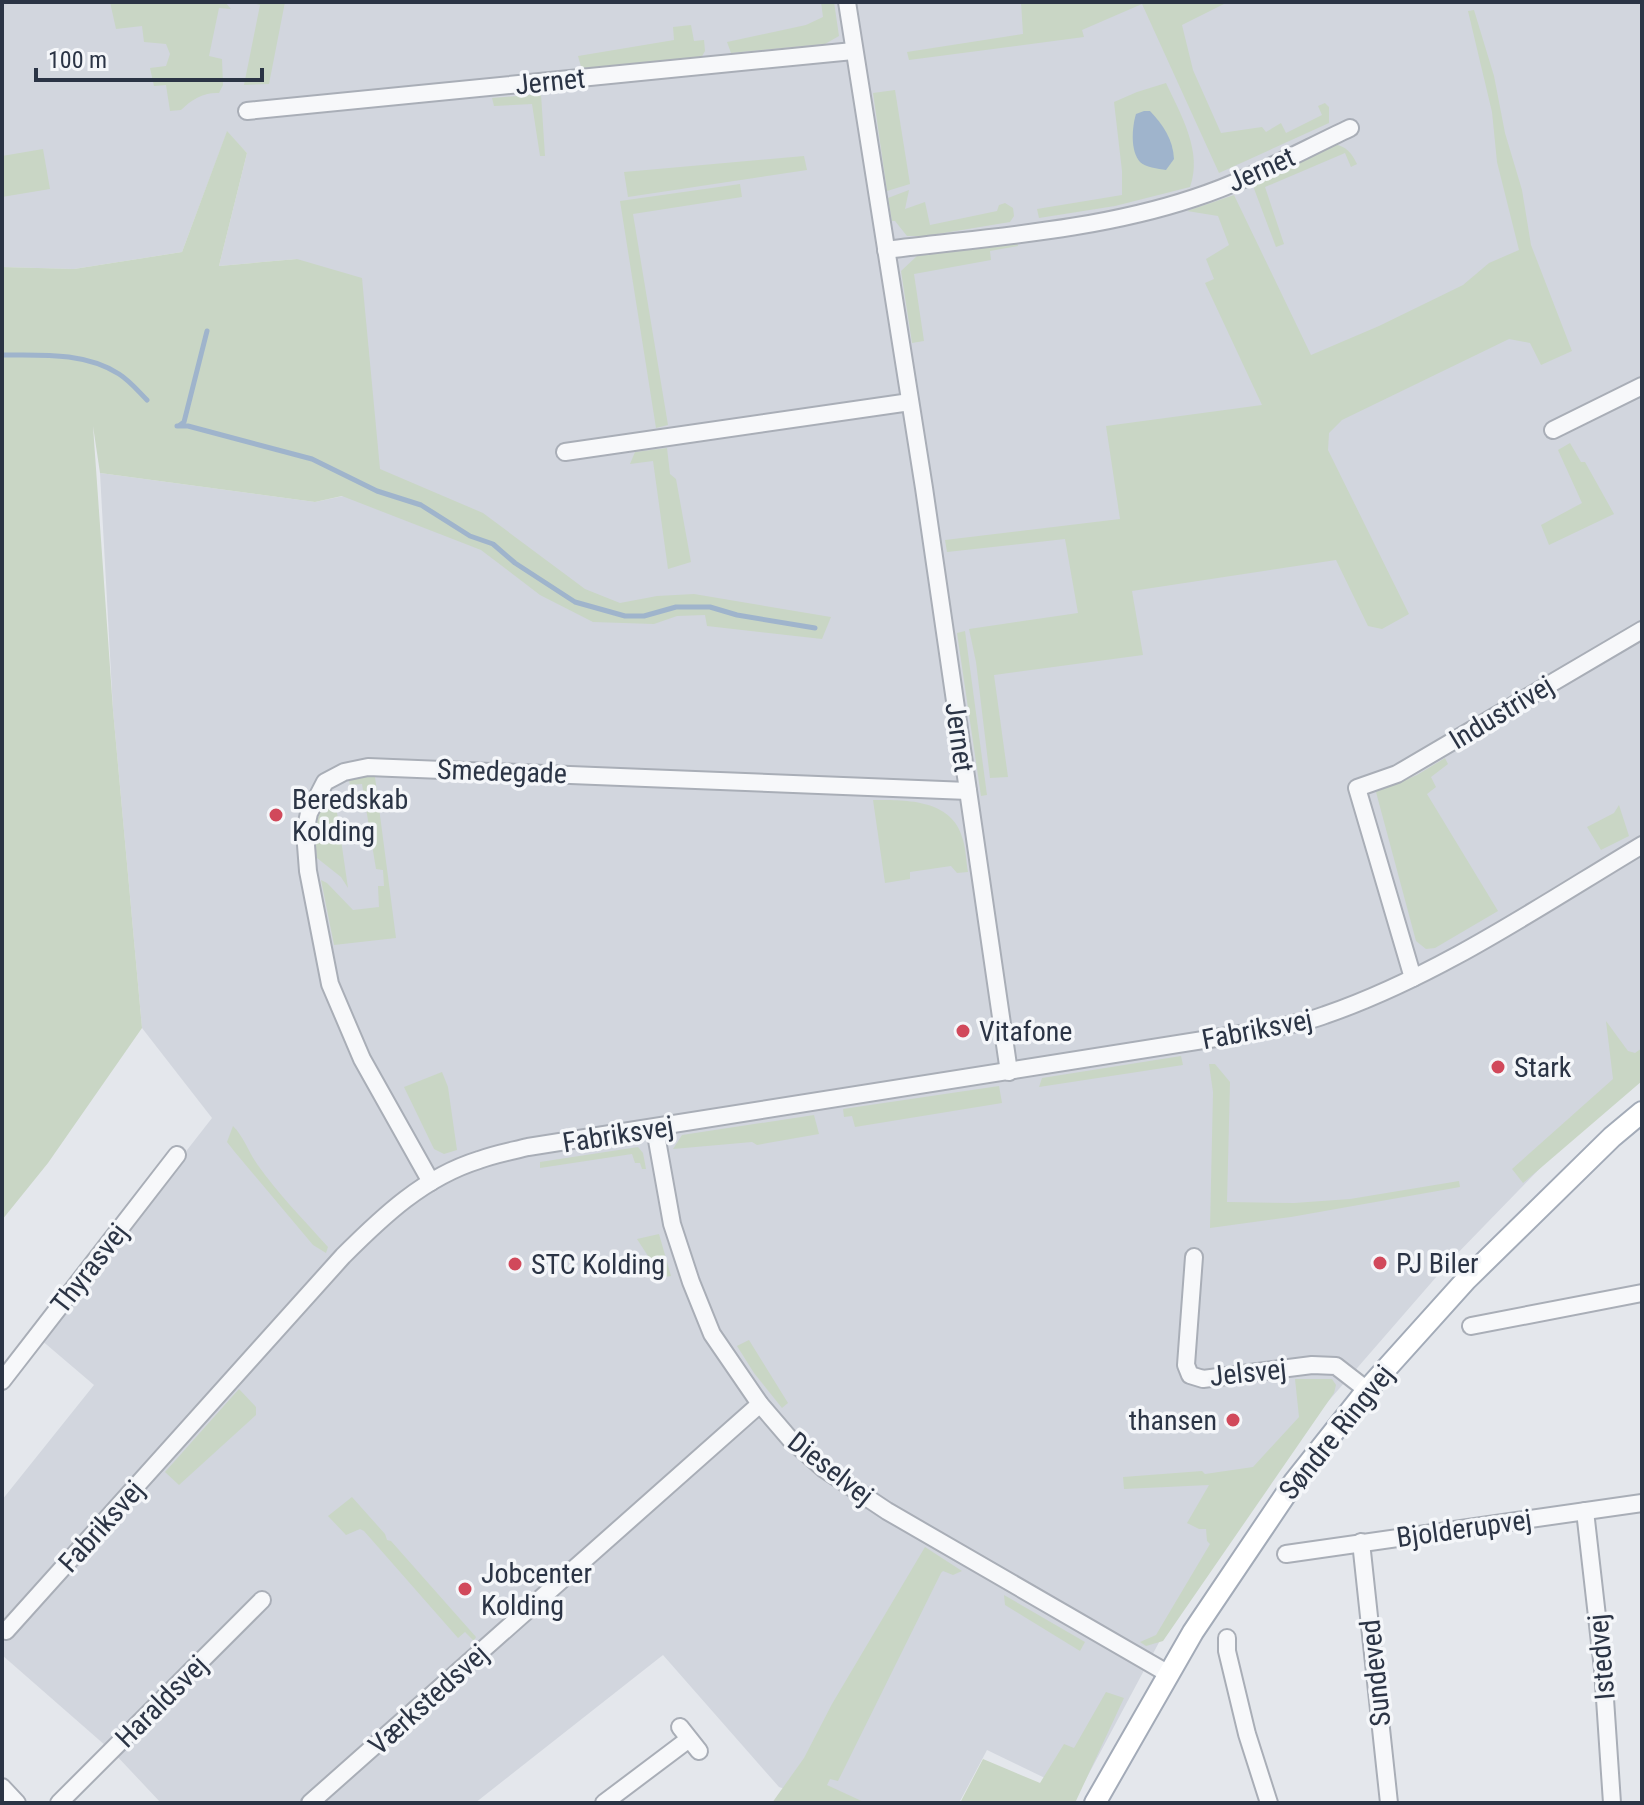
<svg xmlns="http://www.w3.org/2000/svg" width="1644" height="1805" font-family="'Roboto Condensed',sans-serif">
<rect width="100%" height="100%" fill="#e4e7ec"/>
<path fill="#d2d6de" d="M2,2H1642V1078L1554,1154L1451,1260L1285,1451L1164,1633L1078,1794L987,1750L959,1803H826L779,1787L663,1655L475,1803H161L114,1753L2,1655V1500L94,1385L40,1339L212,1118L142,1028L113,710L100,473L315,502L381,488L297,259L219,266L247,153L227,132L182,252L74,269L2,267Z"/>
<g fill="#c9d6c5">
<path d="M110,2H225L231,9L219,8L209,56L222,59L223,85L219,93C204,92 192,99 181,110L170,111L166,85L154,86L150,68L166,66L170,54L166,44L144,42L142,26L116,29Z"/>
<path d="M249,2H285L269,84L244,85L260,5Z"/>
<path d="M821,2H834L839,36L825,44L731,53L727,42L806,25L823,17Z"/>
<path d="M1021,2H1228L1182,25L1193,70L1221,133L1262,127L1266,132L1281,123L1286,133L1322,115L1318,106L1325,103L1329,107V123L1219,173L1142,4L1082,30L1084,37L909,60L907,52L1023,34Z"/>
<path d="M1474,10L1494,76L1505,133L1522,190L1531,245L1572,351L1541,365L1530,343L1509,339L1342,420L1329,433L1328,450L1409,614L1382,629L1368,626L1336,560L1132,591L1143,655L994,675L1008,777L990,778L976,662L969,629L1078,613L1065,539L947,552L945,540L1120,519L1106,426L1262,405L1205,283L1214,279L1206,259L1229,245L1218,216L1187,211L1234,195L1311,355L1379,326L1463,285L1489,263L1519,250L1497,162L1492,112L1468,11Z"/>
<path d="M691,25L694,41L704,40L705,51L701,58L582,70L578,56L674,40L673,27Z"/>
<path d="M1166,83C1181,115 1203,152 1190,187L1115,206L1039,218L1037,209L1122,195V171L1114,102L1137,92Z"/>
<path d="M895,90L910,184L887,191L873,93Z"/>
<path d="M541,94L545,156H540L532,104L494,106L492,98Z"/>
<path d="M227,131L247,153L219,266L297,259L362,278L380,469L483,513L585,589L620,603L657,596L694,594L831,617L822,639L707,626L705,615L677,616L654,624L593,622L540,595L481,550L342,496L315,502L100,473L93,426L113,710L142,1028L48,1163L2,1220V267L74,269L182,252Z"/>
<path d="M1334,144C1347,147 1351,152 1357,164L1351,167L1345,153L1265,187L1284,244L1276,247L1253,186V181Z"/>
<path d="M43,149L50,189L2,197V156Z"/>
<path d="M804,156L807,170L628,197L624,172Z"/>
<path d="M740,184L742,197L633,214L668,425L656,428L620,201Z"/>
<path d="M909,190L905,209L925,202L930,225L997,211L999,205L1005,203L1013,208L1014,216L1010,222L926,236H907L895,221H892L888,198Z"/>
<path d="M1017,241L1018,246L990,251L991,260L914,274L924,341L912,343L901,271L917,256Z"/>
<path d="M1570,443L1581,462H1585L1614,514L1549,545L1541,525L1582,503L1558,450Z"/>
<path d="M667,448L670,474L676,479L691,562L668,569L653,461L630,464L635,452Z"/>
<path d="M965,631L987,795L981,796L957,633Z"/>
<path d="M1445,758L1448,764L1431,777L1436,787L1427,794L1498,911L1435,948L1426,949L1416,941L1376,792L1417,775Z"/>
<path d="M363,776L375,777L396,938L334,945L321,880L327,883L353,910L379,907L378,886H384L383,870L376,869L362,784L350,785L349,781Z"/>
<path d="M334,792L348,888L341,877L317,858C314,832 315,810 334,792Z"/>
<path d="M873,800C907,800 953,799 963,840C966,850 966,861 968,872L957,873L951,866L910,872V879L885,883Z"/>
<path d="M1619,805L1629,836L1601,850L1587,827L1614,813Z"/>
<path d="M1606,1021L1628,1051L1635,1053L1642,1048V1081L1523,1183L1512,1169L1613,1079Z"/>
<path d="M1181,1056L1183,1065L1039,1087L1042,1078Z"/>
<path d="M1209,1064H1215L1230,1082L1227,1202L1294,1203L1350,1199L1459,1181L1460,1187L1291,1217L1210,1228L1213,1092Z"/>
<path d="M442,1072L448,1087L457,1150L444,1154L434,1149L404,1087Z"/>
<path d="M999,1086L1002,1103L855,1127L852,1116L844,1117L843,1109Z"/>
<path d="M814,1115L819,1134L757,1145L752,1142L673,1149L682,1135Z"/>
<path d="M233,1126C244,1137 248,1151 257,1164C278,1194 304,1220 328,1247L326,1253L313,1245L234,1151L227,1142Z"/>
<path d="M638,1147L643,1153L646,1169H642L640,1163H635L632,1154L540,1168V1162Z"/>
<path d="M659,1234L671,1276L665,1277L659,1273L637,1239Z"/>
<path d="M749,1340L788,1403L782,1408L754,1373L737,1346Z"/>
<path d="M1295,1379H1332L1336,1385L1334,1393L1163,1641L1146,1646L1140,1642L1156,1635L1210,1544L1207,1541L1206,1529H1199L1187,1523L1209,1485L1124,1489L1123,1477L1202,1471L1205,1474L1253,1467L1299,1417Z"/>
<path d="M239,1389L256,1407V1415L179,1485L165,1472Z"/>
<path d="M352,1497L385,1534L387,1540L391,1541L476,1637L474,1641L465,1632L458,1638L364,1531L360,1529L346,1535L328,1516Z"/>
<path d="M925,1547L962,1571L953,1575L943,1571L941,1573L838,1781L830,1779L827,1785L866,1803H772L804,1758L832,1704Z"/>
<path d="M1004,1595L1085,1642L1080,1651L1005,1605Z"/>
<path d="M1106,1692L1124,1698L1075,1803H960L983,1759L1040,1783L1064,1744L1074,1748Z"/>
</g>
<path fill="#9fb4cc" d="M1144,111H1150C1163,125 1173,139 1174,159L1166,170C1158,169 1145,167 1140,162C1130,151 1132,127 1136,114Z"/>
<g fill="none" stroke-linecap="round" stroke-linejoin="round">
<g stroke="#9fb4cc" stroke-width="5">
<path d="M2,355C41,355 85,352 119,374C130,381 138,391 147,400"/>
<path d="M180,425L184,422L207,331"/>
<path d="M177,426H188L312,459L377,491L421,505L470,536L493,544L515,563L575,602L625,616H644L676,607H710L737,615L815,628"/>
</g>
<g stroke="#a9aeb7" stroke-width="20">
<g id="minor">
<path d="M847,2L924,488L1009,1072"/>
<path d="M247,111L853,51"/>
<path d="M886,250C988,237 1095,231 1194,198C1247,181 1299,152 1350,128"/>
<path d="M1553,430L1642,386"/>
<path d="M565,452L910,402"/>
<path d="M1413,978L1357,788L1397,774L1642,630"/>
<path d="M655,1129L672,1224L691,1282L712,1334L760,1404L790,1439L824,1469L887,1511L1167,1673"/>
<path d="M431,1182L362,1059L330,984L308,871L305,832L309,813L325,782L344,772L368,767L968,791"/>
<path d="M1194,1257L1186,1365L1190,1375L1203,1379L1312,1365L1336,1366L1367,1390"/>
<path d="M1471,1326L1642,1293"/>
<path d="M2,1381L177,1155"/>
<path d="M1585,1511L1603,1669L1612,1803"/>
<path d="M1361,1542L1389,1803"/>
<path d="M1286,1554L1642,1503"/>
<path d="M6,1631L343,1256C383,1216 424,1177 479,1160C495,1154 512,1151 528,1147L1260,1031C1281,1026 1304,1023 1325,1015C1438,976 1540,906 1642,845"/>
<path d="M1227,1638V1651L1247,1734L1269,1803"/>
<path d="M680,1727L699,1751"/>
<path d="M2,1787L17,1803"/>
<path d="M59,1803L262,1600"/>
<path d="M310,1803L760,1404"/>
<path d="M604,1803L689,1739"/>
</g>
</g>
<g stroke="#a3abb8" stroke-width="24">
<path id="major" d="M1095,1803L1193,1632L1294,1482L1367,1390L1466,1280L1612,1137L1642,1112"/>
</g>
<use href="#minor" stroke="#f7f8fa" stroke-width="16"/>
<use href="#major" stroke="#fff" stroke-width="20"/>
</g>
<g fill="#d1495b" stroke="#f4f6f9" stroke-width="3">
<circle cx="276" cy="815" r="8"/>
<circle cx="963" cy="1031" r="8"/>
<circle cx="1498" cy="1067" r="8"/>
<circle cx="1380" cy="1263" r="8"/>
<circle cx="515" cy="1264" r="8"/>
<circle cx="1233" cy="1420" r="8"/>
<circle cx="465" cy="1589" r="8"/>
</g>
<g text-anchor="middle" stroke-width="7" stroke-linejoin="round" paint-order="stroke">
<g font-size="28" fill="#2b3445" stroke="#f4f6f9">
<text transform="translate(550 81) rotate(-6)" y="10">Jernet</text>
<text transform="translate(1261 169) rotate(-24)" y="10">Jernet</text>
<text transform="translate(1501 712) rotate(-31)" y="10">Industrivej</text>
<text transform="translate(960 737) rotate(82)" y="10">Jernet</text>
<text transform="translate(502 771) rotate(2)" y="10">Smedegade</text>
<text transform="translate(1257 1029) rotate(-11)" y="10">Fabriksvej</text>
<text transform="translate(618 1134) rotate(-9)" y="10">Fabriksvej</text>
<text transform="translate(89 1268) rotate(-52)" y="10">Thyrasvej</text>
<text transform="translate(1248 1372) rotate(-6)" y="10">Jelsvej</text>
<text transform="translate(1336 1432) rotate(-51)" y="10">Søndre Ringvej</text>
<text transform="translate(831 1468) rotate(38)" y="10">Dieselvej</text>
<text transform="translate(101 1526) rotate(-48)" y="10">Fabriksvej</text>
<text transform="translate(1464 1528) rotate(-8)" y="10">Bjolderupvej</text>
<text transform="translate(1601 1657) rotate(-95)" y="10">Istedvej</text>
<text transform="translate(1375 1673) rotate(-96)" y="10">Sundeved</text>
<text transform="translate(428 1699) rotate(-42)" y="10">Værkstedsvej</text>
<text transform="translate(161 1701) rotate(-45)" y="10">Haraldsvej</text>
</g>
<g font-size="28" fill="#2b3445" stroke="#f4f6f9" text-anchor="start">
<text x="292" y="809">Beredskab<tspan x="292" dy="32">Kolding</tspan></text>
<text x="979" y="1041">Vitafone</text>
<text x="1514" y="1077">Stark</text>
<text x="1396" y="1273">PJ Biler</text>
<text x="531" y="1274">STC Kolding</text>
<text x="1217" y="1430" text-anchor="end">thansen</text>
<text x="481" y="1583">Jobcenter<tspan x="481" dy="32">Kolding</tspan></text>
</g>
</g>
<rect width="1644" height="1805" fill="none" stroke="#2b3445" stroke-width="8"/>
<path d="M36 68v12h226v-12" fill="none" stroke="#2b3445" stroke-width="4"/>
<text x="48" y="68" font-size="24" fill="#2b3445" stroke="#f4f6f9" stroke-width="6" paint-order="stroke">100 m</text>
</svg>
